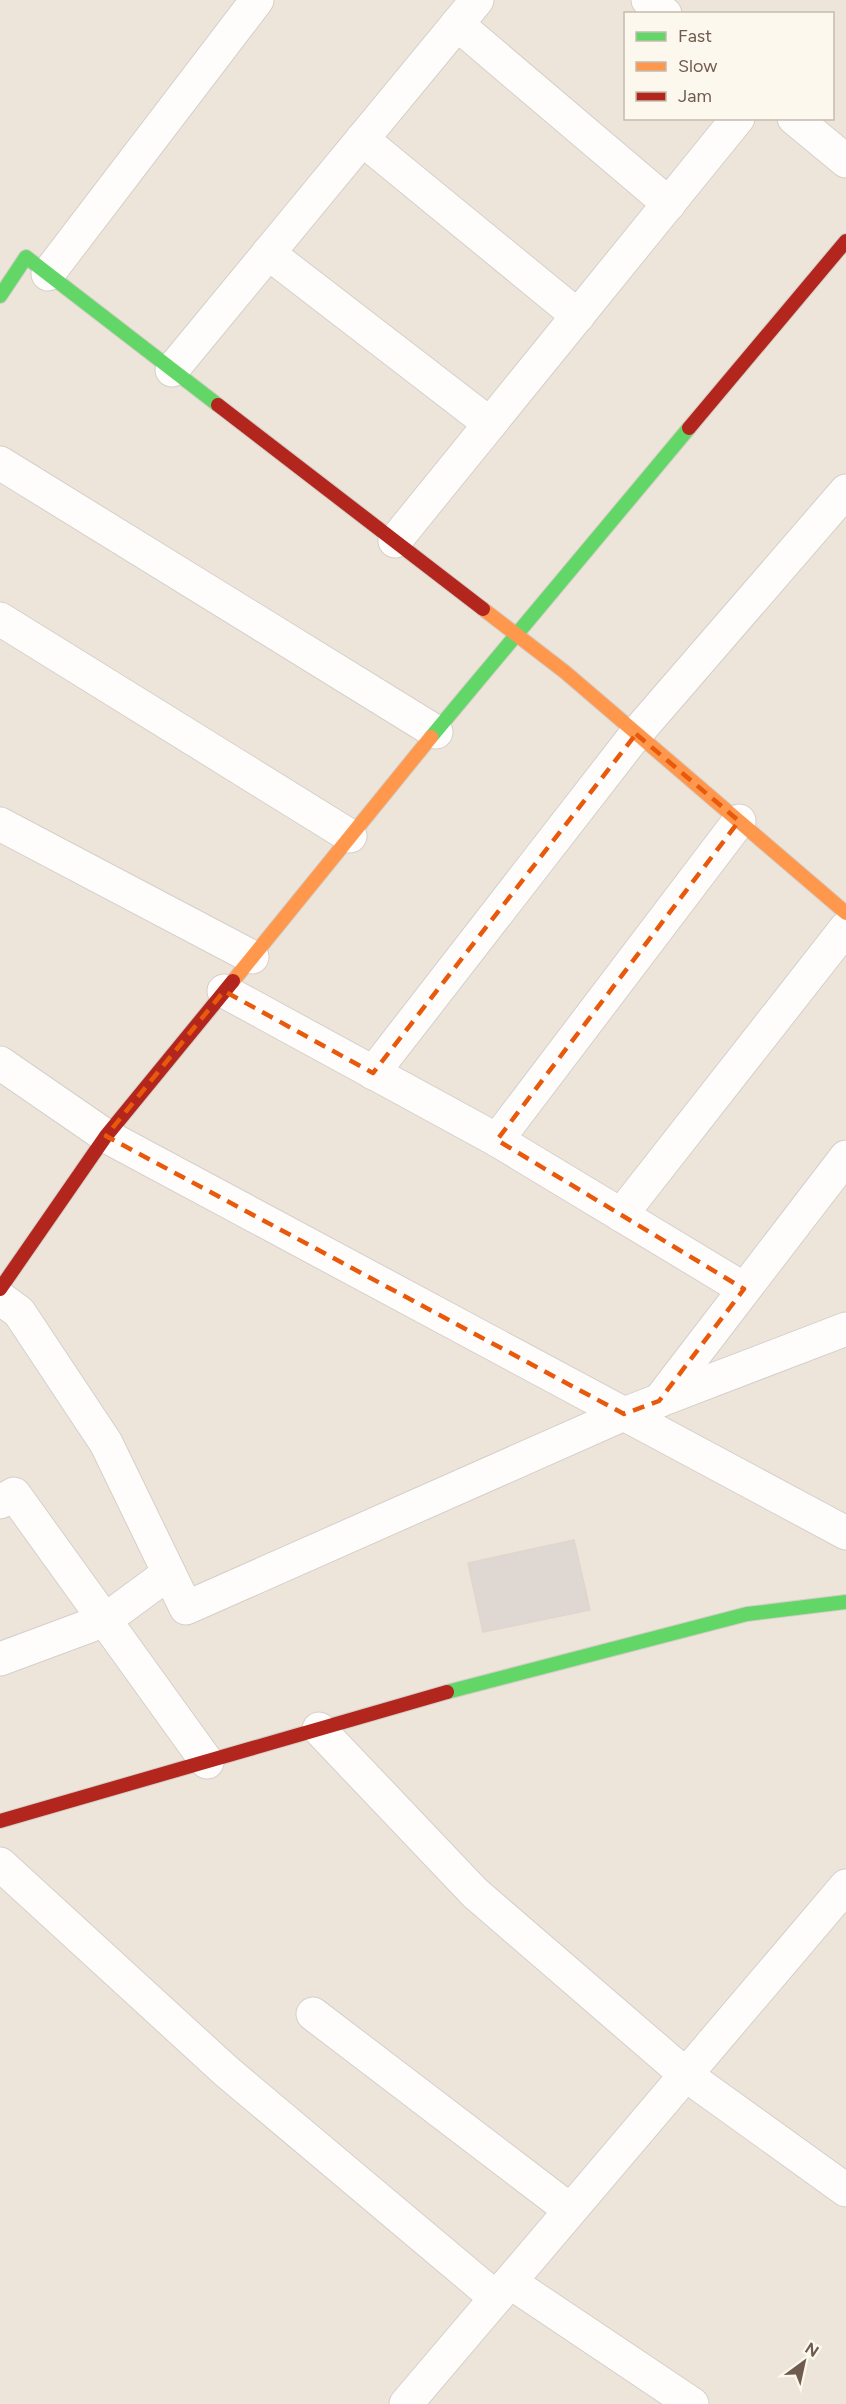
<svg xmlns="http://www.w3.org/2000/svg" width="846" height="2404" font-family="Figtree,sans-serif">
<rect width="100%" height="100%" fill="#f6f2ec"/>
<path fill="#eee5da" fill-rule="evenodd" d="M0,0H846V2404H0ZM626,14H832V118H626Z"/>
<path fill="#dfd8d2" stroke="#ded6cf" stroke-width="1.5" d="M574,1540L590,1610L483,1632L468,1563Z"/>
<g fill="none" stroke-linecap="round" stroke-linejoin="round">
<g stroke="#d5cfca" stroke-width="35">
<g id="street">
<path d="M648,0L665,14"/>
<path d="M457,24L669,204"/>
<path d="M794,118L846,161"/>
<path d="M362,139L578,316"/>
<path d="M268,253L490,424"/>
<path d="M48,274L257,0"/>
<path d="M172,370L477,0"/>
<path d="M0,463L436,732"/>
<path d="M395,541L738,118"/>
<path d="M0,619L350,836"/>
<path d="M0,824L252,957"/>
<path d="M224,991L497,1140L739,821"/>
<path d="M0,1063L106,1136L846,1533"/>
<path d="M373,1073L636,734L846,491"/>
<path d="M497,1140L744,1289"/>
<path d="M621,1215L846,928"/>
<path d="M0,1298L19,1312L106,1443L186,1608L624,1414L846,1329"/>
<path d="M659,1401L846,1157"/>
<path d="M0,1502L14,1494L207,1762"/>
<path d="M0,1659L105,1620L169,1573"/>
<path d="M319,1729L475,1893L686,2075L846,2190"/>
<path d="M0,1864L226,2071L496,2298"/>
<path d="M313,2014L570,2210"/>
<path d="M510,2282L692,2404"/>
<path d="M406,2404L846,1886"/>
</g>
</g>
<g stroke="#d3cec7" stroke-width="16">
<g id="fast">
<path d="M0,296L26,257L218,405"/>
<path d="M431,737L689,428"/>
<path d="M447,1692L747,1614L846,1602"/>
</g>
</g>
<g stroke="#d3cec7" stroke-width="16">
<g id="slow">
<path d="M483,609L565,672L846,913"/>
<path d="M233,981L431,737"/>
</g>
</g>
<g stroke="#d3cec7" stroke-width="16">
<g id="jam">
<path d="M218,405L483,609"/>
<path d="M689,428L846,241"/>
<path d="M0,1289L106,1136L233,981"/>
<path d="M0,1821L447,1692"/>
</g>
</g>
<use href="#street" stroke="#fefdfc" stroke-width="33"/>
<use href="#fast" stroke="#63d668" stroke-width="14"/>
<use href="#slow" stroke="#ff974d" stroke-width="14"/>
<use href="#jam" stroke="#b3261e" stroke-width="14"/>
</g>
<path fill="none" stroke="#e8590c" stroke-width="4.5" stroke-dasharray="12 8" stroke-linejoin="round" d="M636,734L739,821L497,1140L744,1289L659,1401L624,1414L106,1136L224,991L373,1073Z"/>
<rect x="624" y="12" width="210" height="108" fill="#fdf8ee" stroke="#c5baae" stroke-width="1.5"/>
<rect x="636" y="32" width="30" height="9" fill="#63d668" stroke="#c5baae" stroke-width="1.5"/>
<text x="678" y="42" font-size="18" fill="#705c4f">Fast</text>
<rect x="636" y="62" width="30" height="9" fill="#ff974d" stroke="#c5baae" stroke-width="1.5"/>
<text x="678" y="72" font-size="18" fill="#705c4f">Slow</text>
<rect x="636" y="92" width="30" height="9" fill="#b3261e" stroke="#c5baae" stroke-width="1.5"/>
<text x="678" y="102" font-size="18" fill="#705c4f">Jam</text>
<g transform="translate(804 2362) rotate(33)" stroke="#fdf8ee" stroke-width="4.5" paint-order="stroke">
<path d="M0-4.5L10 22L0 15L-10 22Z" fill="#705c4f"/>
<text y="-9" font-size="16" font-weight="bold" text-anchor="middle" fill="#705c4f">N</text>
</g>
</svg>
